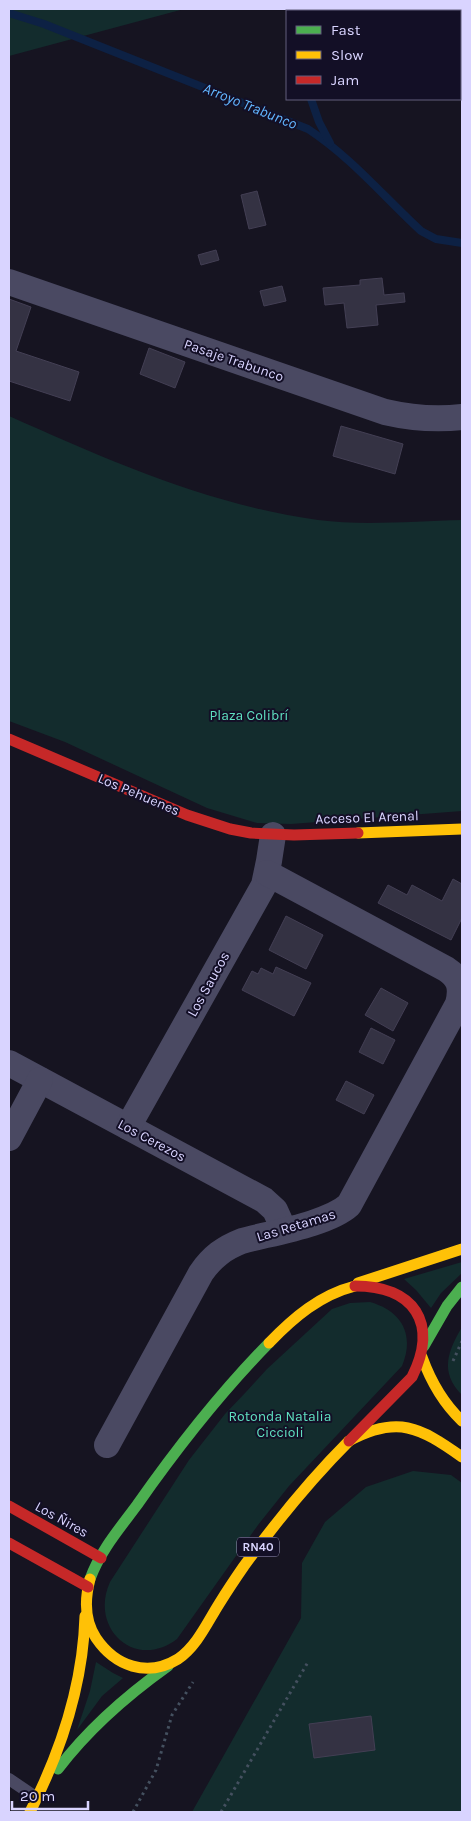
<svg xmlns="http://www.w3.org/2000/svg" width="471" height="1821" font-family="Karla,sans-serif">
<rect width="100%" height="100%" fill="#161421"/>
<g fill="#132c2d">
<path d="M9,9H184L9,56Z"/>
<path d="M9,416C108,460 209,505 318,520C363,526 416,521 462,520V811L291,824L257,823L207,808L65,742L9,721Z"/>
<path d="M462,1262V1273L441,1293L431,1308L416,1290L404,1279Z"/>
<path d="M370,1302C402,1311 415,1335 402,1366L289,1486L258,1525L177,1639C135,1671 89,1628 110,1582L189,1460L225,1414L246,1392L267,1369L332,1309L350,1303Z"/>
<path d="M462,1327V1395C439,1372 448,1351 462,1327Z"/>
<path d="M413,1471L451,1475L462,1483V1812H192L301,1618L302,1563L325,1522L366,1487Z"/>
<path d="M96,1662L113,1673L123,1678L102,1696L77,1730L90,1691Z"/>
</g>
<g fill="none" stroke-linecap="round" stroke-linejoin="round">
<g stroke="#0d2144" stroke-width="8">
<path d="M298,9V11"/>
<path d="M9,13L44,24L308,129C352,158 383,196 421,231L436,239L462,243"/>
<path d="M311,99L319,122L330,143"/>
</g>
</g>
<g fill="#343243" stroke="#433f54">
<path d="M257,191L266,225L249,229L241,195Z"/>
<path d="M216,250L219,260L201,265L198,255Z"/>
<path d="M382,278L384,295L404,293L405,302L376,305L378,325L347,328L344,303L325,305L323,288L360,285V280Z"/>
<path d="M282,286L286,301L264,306L260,291Z"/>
<path d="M9,299L31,307L16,351L79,372L70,401L9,381Z"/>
<path d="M149,348L185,362L175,388L140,374Z"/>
<path d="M341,426L403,444L395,474L333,456Z"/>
<path d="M453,879L462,884V918L451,940L378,903L388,885L407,895L412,885L442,901Z"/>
<path d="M286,916L323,935L306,969L269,950Z"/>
<path d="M276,967L311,983L294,1016L242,990L252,971L258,974L261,968L273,974Z"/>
<path d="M381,988L408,1003L393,1031L365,1015Z"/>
<path d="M371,1028L395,1040L383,1064L359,1052Z"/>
<path d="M346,1081L374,1095L364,1114L336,1100Z"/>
<path d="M371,1716L375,1750L314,1758L309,1724Z"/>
</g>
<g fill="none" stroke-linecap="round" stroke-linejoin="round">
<g stroke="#44505f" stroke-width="3" stroke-dasharray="2.5 4" stroke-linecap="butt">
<path d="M453,1361L462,1341"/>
<path d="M133,1812L156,1770L172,1715L193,1682"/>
<path d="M221,1812L308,1662"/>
</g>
<path stroke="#4a4962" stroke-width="12" d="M9,1779L37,1798"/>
<g stroke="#4a4962" stroke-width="26">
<path d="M9,282L385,412C411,418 436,420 462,417"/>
<path d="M9,1063L264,1200L275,1210L284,1230"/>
<path d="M128,1127L264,885L269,861L273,835"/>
<path d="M9,1138L40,1080"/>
<path d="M107,1445L201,1273C212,1257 224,1248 242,1241C271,1233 328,1224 349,1205L458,1004C462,988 460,978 446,969L267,873"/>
</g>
<g stroke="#4caf50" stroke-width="11">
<path d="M424,1346L447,1306L462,1287"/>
<path d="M90,1579C100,1551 120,1528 137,1505C177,1448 221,1392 269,1343"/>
<path d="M58,1769C89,1728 126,1696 168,1666"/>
</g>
<g stroke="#ffc107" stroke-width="11">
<path d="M358,833L462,829"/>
<path d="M358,1283L462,1249"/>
<path d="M269,1343C294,1317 320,1295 355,1286"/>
<path d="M422,1357C431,1382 443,1403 462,1421"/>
<path d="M349,1441C397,1415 420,1427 462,1457"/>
<path d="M90,1579C85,1598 84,1620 96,1638C115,1666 147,1678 178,1659C197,1646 207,1623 219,1604C227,1591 235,1579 244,1566C276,1522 311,1479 349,1441"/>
<path d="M30,1812C61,1751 83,1685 85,1616"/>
</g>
<g stroke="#c62828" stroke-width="11">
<path d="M9,739L187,815L230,829L251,833L294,835L358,833"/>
<path d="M349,1441L412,1377C439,1323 414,1286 355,1286"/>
<path d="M9,1506L101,1558"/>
<path d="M9,1543L88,1587"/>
</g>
</g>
<g text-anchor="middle" stroke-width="4" stroke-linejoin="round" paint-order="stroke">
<rect fill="#130f26" stroke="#9e99be" stroke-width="1" x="237" y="1537.5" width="42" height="19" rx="4"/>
<g font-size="12" font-weight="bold" fill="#d9d4ff">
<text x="258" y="1551">RN40</text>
</g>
<g font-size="14" fill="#d9d4ff" stroke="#130f26">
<text transform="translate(234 360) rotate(19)" y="5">Pasaje Trabunco</text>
<text transform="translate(139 794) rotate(23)" y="5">Los Pehuenes</text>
<text transform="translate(367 817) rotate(-2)" y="5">Acceso El Arenal</text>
<text transform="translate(208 984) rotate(-61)" y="5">Los Saucos</text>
<text transform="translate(152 1140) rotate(28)" y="5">Los Cerezos</text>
<text transform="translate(296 1225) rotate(-17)" y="5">Las Retamas</text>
<text transform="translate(62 1519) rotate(29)" y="5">Los Ñires</text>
</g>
<g font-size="14" fill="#5fe0c0" stroke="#130f26">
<text x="249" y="720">Plaza Colibrí</text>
<text x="280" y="1421">Rotonda Natalia<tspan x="280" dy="16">Ciccioli</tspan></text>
</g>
<g font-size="15" font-style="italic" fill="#62b6ff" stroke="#130f26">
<text transform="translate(250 106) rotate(22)" y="5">Arroyo Trabunco</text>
</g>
</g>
<rect width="471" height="1821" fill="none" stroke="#d9d4ff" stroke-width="20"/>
<rect x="286" y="10" width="175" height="90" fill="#130f26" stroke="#625e7d"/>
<rect x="296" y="26" width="25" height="8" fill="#4caf50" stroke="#625e7d"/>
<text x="331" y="35" font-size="15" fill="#d9d4ff">Fast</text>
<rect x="296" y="51" width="25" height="8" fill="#ffc107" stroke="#625e7d"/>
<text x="331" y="60" font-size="15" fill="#d9d4ff">Slow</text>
<rect x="296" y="76" width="25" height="8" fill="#c62828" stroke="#625e7d"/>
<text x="331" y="85" font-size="15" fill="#d9d4ff">Jam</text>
<path d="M12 1801v8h76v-8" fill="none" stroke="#d9d4ff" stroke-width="2.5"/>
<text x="20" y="1801" font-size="15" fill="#d9d4ff" stroke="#130f26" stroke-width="4" paint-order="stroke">20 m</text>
</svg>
